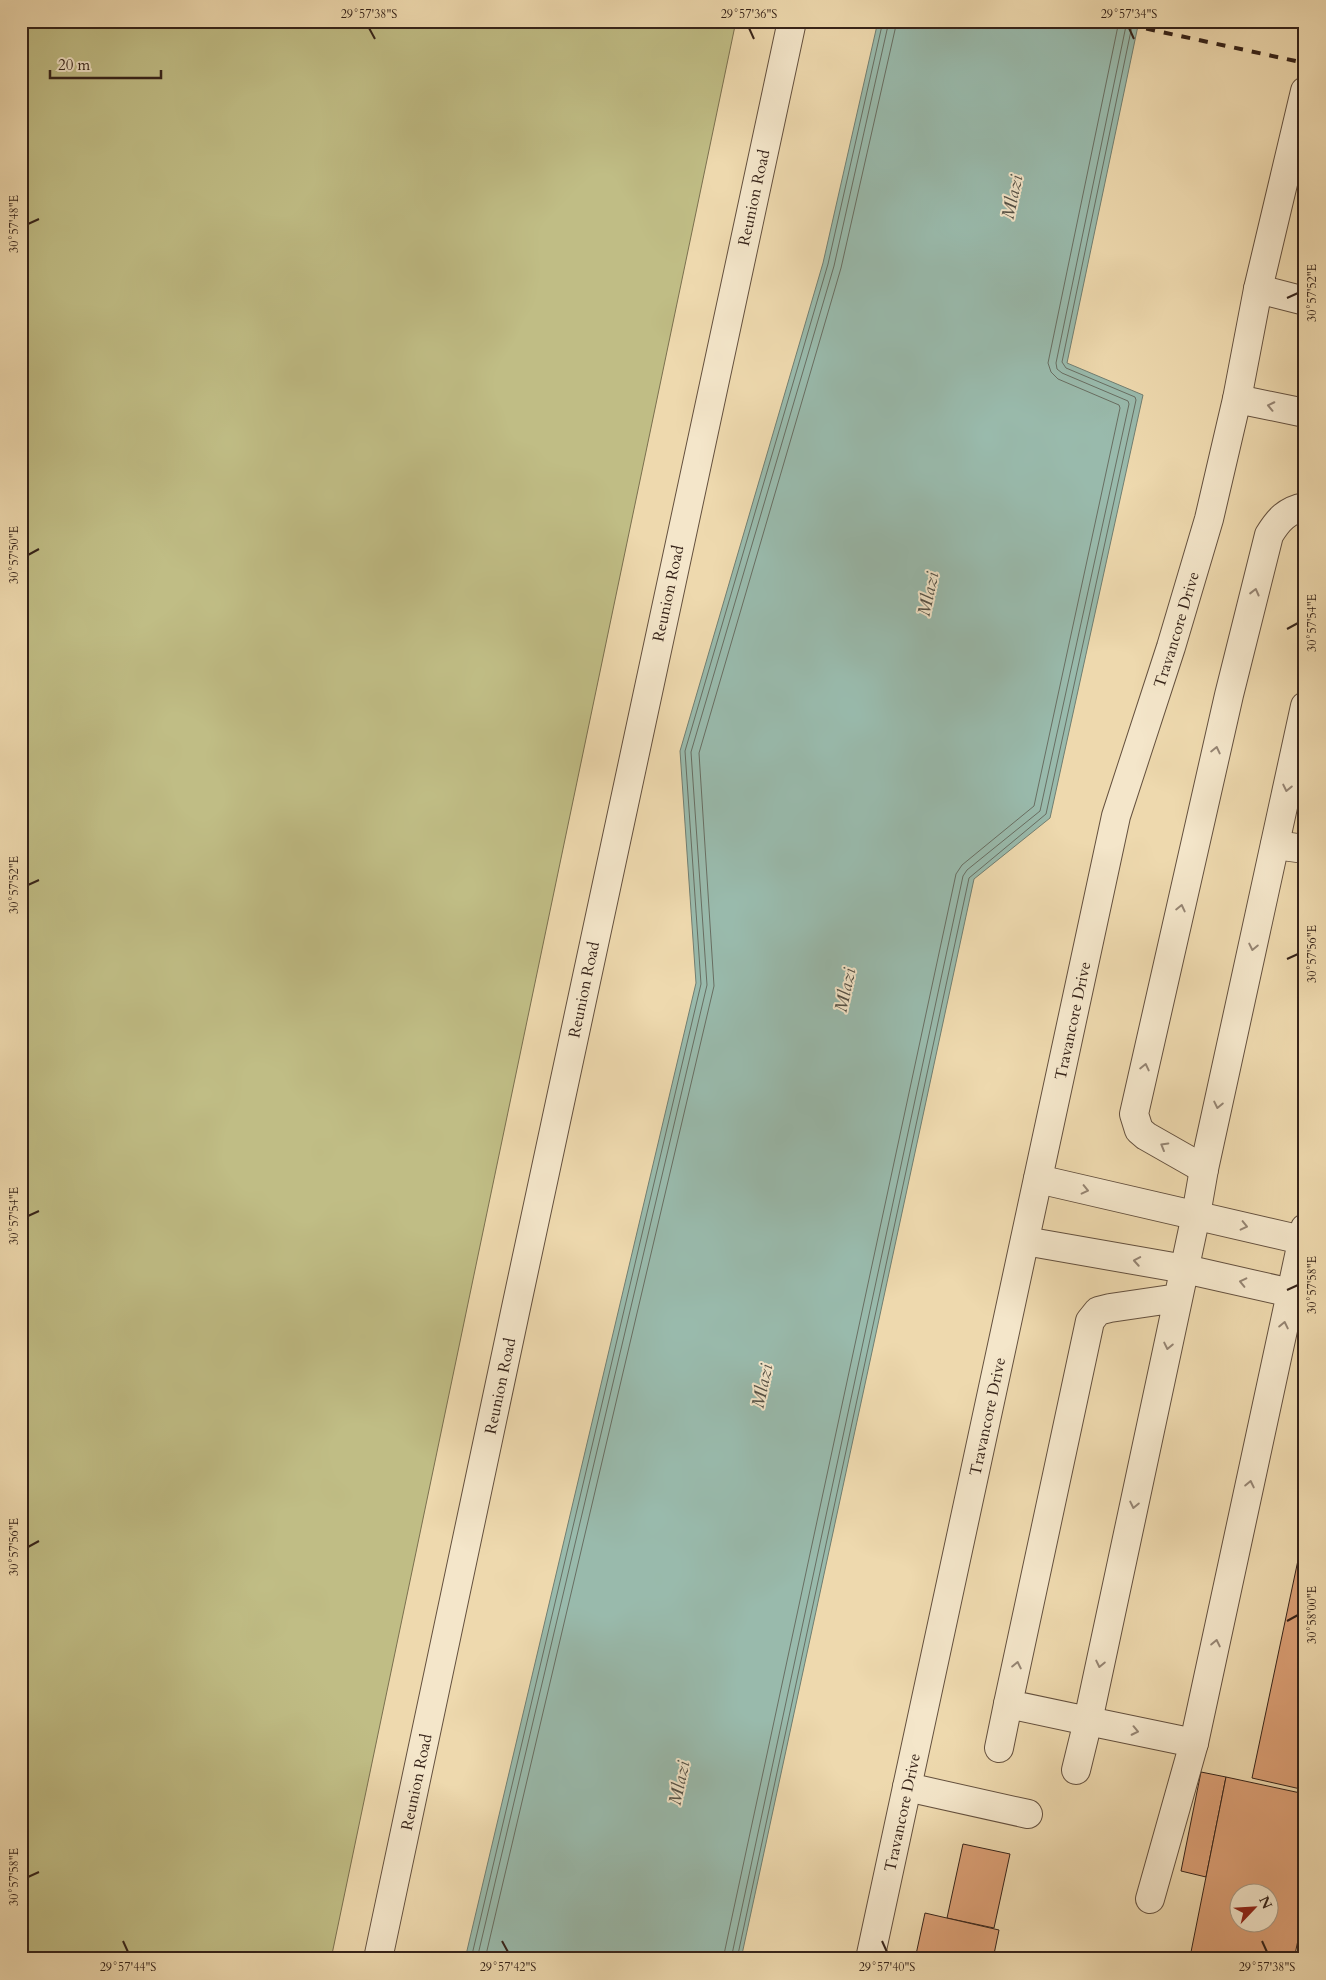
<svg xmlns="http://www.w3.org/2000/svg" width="1326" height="1980" font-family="Cardo,serif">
<rect width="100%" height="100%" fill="#eed9ae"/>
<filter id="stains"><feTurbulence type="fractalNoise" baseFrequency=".004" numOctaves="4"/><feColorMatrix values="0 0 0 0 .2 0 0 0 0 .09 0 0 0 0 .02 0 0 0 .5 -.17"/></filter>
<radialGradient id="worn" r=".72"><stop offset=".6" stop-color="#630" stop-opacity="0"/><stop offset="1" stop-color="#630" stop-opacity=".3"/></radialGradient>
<path fill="#c0bd85" stroke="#7b704f" d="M21,21H736L331,1959H21Z"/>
<path fill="#99baac" stroke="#717e71" d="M878,21H1139L1067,363L1143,395L1050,818L974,879L741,1959H465L696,983L680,751L823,263Z"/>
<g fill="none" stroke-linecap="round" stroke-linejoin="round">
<g stroke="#686e62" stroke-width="1">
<path d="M471,1959L701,984L685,751L828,264L883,21"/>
<path d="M477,1959L707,985L691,752L834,266L889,21"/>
<path d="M485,1959L714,986L699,753L841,268L897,21"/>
<path d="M723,1959L956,874L962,865L1034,806L1120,408L1119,405L1058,379L1051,372L1048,363L1119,21"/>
<path d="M731,1959L963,876L967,870L1040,811L1129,404L1128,401L1062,373L1057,369L1056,363L1127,21"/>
<path d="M737,1959L969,878L1046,814L1136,400L1135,397L1066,368L1062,362L1133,21"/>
</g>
</g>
<g fill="#db9f75" stroke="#362319" fill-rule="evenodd">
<path d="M1305,1527V1790L1252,1778Z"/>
<path d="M1201,1772L1226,1777L1206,1877L1181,1871Z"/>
<path d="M1226,1777L1305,1794V1907L1294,1959H1223L1191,1952ZM1238,1892H1268V1922H1238Z"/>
<path d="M963,1844L1010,1854L994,1928L947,1918Z"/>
<path d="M925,1913L999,1930L993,1959H915Z"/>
<path d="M1191,1952L1223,1959H1189Z"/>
</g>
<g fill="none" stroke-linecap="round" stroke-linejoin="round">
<g stroke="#64503e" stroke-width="30">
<g id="minor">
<path d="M1258,289L1305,301"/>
<path d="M1237,399L1305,413"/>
<path d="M1275,845L1305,849"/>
<path d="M1204,1169L1146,1136L1139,1130L1134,1114L1229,695L1269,535C1278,520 1287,510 1305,507"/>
<path d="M1038,1179L1302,1240"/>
<path d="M1025,1241L1185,1269L1291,1293"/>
<path d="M1178,1298L1110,1308L1098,1311L1090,1321L1008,1704L1088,1721L1196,1215L1204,1169L1305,706"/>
<path d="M999,1748L1008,1704"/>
<path d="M1076,1770L1088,1721L1194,1743L1305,1228"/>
<path d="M907,1787L1028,1814"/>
<path d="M1150,1899L1194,1743"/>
<path id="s1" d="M378,1959C516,1313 649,666 792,21"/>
<path id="s2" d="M870,1959L1116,816L1171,647L1209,519L1237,399L1258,289L1305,91"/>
</g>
</g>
<use href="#minor" stroke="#f4e6ca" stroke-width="28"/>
<path stroke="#362319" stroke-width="4" stroke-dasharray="9 9" stroke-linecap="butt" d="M1111,21L1305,63"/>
</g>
<defs><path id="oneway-chevron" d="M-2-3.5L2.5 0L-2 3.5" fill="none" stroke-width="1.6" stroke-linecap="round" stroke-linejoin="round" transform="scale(1.25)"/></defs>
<g stroke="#958472">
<use href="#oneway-chevron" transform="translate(1271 406) rotate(-168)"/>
<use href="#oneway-chevron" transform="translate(1255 592) rotate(-76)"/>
<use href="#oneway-chevron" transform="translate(1216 750) rotate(-77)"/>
<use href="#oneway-chevron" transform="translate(1287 788) rotate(102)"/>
<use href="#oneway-chevron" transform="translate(1181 908) rotate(-77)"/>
<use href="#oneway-chevron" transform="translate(1253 947) rotate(102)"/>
<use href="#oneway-chevron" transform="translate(1145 1067) rotate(-77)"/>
<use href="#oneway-chevron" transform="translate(1218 1105) rotate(102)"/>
<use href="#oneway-chevron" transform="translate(1164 1146) rotate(-150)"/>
<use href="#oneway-chevron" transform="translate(1085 1190) rotate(13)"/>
<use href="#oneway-chevron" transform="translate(1244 1226) rotate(13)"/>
<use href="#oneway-chevron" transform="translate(1137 1261) rotate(-170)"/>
<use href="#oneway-chevron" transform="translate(1243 1282) rotate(-167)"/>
<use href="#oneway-chevron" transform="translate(1284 1325) rotate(-78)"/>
<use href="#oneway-chevron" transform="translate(1168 1346) rotate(102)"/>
<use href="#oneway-chevron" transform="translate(1250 1484) rotate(-78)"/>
<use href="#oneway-chevron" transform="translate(1134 1505) rotate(102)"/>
<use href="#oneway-chevron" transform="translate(1216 1643) rotate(-78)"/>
<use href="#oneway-chevron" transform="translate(1100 1664) rotate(102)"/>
<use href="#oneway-chevron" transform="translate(1017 1665) rotate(-78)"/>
<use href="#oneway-chevron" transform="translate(1135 1731) rotate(12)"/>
</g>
<path fill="none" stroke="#362319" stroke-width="2" d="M369,28L375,39M749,28L754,39M1129,28L1134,39M28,224L39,219M1287,298L1298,293M28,555L39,549M1287,629L1298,623M28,885L39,880M1287,959L1298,954M28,1216L39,1211M1287,1290L1298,1285M28,1547L39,1541M1287,1621L1298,1615M28,1877L39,1872M123,1941L128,1952M502,1941L508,1952M882,1941L887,1952M1262,1941L1267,1952"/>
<g text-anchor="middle" stroke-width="4" stroke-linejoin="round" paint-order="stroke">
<g font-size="16" fill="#362319" stroke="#f4e6ca">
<text dy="6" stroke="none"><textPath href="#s1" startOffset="1801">Reunion Road</textPath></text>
<text dy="6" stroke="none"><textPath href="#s1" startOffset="1396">Reunion Road</textPath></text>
<text dy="6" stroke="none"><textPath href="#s2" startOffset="1365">Travancore Drive</textPath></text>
<text dy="6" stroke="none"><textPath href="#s1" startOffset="991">Reunion Road</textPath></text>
<text dy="6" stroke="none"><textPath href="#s2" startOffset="960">Travancore Drive</textPath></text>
<text dy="6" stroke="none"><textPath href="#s1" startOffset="586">Reunion Road</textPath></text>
<text dy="6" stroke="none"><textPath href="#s2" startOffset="555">Travancore Drive</textPath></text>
<text dy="6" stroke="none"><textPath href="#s1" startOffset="181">Reunion Road</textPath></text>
<text dy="6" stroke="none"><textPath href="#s2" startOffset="150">Travancore Drive</textPath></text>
</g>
<g font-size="18" font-style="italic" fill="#545045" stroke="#f4e6ca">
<text transform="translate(1012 197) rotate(-78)" y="6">Mlazi</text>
<text transform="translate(928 594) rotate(-78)" y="6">Mlazi</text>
<text transform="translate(845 990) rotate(-78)" y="6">Mlazi</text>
<text transform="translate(762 1386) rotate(-78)" y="6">Mlazi</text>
<text transform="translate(679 1783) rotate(-78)" y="6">Mlazi</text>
</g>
</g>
<rect width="1326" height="1980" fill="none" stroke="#eed9ae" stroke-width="55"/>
<g transform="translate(1254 1908) rotate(65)"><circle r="24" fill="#f4e6ca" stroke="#a89883"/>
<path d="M0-4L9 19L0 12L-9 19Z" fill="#8f2418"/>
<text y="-8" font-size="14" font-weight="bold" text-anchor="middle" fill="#362319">N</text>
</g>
<path d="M50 70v8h111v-8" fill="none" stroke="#362319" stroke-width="2.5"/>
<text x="58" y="70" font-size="15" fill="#362319" stroke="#f4e6ca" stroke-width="4" paint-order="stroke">20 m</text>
<rect x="28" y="28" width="1270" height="1924" fill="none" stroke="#362319" stroke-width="2"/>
<g font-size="12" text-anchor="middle" fill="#362319">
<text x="369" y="18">29°57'38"S</text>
<text x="749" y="18">29°57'36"S</text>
<text x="1129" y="18">29°57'34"S</text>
<text transform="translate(14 224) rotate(-90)" y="4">30°57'48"E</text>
<text transform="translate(1312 293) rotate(-90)" y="4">30°57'52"E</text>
<text transform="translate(14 555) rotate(-90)" y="4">30°57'50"E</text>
<text transform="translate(1312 623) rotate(-90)" y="4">30°57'54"E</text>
<text transform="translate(14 885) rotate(-90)" y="4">30°57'52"E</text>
<text transform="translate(1312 954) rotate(-90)" y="4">30°57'56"E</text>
<text transform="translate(14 1216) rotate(-90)" y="4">30°57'54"E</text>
<text transform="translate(1312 1285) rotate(-90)" y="4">30°57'58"E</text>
<text transform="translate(14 1547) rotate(-90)" y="4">30°57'56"E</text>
<text transform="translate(1312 1615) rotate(-90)" y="4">30°58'00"E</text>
<text transform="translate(14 1877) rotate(-90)" y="4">30°57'58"E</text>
<text x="128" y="1971">29°57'44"S</text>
<text x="508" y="1971">29°57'42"S</text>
<text x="887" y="1971">29°57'40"S</text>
<text x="1267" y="1971">29°57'38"S</text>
</g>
<rect width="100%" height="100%" filter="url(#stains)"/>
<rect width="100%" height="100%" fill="url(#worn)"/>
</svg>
